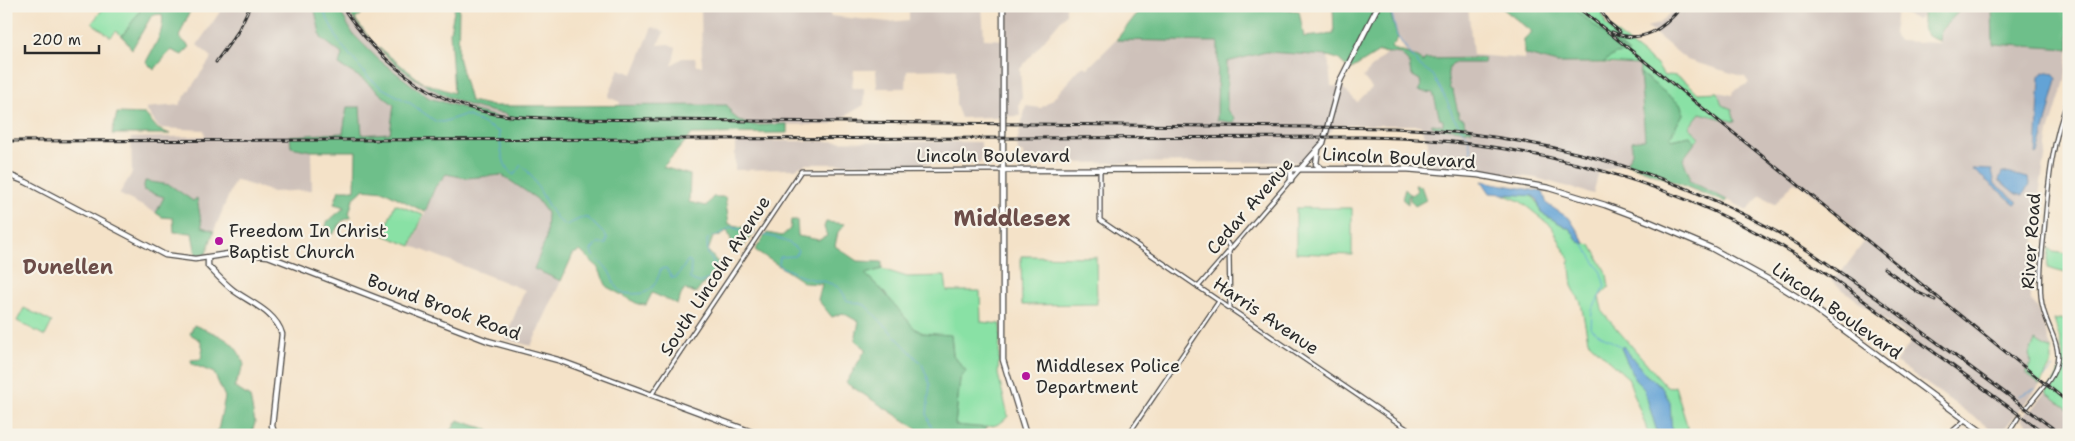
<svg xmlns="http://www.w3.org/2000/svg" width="2075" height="441" font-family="'Shantell Sans',sans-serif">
<rect width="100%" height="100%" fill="#f7f3e8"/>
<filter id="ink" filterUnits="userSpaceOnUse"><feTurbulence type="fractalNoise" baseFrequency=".02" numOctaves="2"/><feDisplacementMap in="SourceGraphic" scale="10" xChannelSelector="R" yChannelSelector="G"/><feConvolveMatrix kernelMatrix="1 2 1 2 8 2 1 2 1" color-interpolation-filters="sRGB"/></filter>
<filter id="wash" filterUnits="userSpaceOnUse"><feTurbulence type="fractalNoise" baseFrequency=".0096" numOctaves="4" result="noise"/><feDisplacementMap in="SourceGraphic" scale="20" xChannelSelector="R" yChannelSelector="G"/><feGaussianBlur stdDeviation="1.12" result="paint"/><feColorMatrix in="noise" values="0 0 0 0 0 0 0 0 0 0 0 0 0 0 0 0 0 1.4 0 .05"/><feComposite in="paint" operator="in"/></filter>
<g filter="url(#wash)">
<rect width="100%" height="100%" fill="#f4e2c8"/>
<g fill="#cec1ba">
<path d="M224,6H314L321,38L342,54L339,65L361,78L394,105L390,133L361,135L360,107H348L343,133L290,136L291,147L311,151L312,190L273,192L235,180L214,231L202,227L197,198L193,201L170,185L145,182L164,197L156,213L119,194L132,173L131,138L205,136L204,130L159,128L145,108L179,105L212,57L197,45Z"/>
<path d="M337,6H345L358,28L385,57L418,82L485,111L507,114L510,122L429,98L378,59L353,34Z"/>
<path d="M701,6H828L831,7L830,16L889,22L909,20V6H982L984,39L1006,40V6H1066V14L1020,69L1022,97L1019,104L1020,116L961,118L956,105V69L907,70L906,88H877L876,70H854L852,88H864V105L830,125L743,124L732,117L726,105L619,106L620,102L608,97L619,69L633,74L652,27L664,32L658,45L669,44L676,48L672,65L682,58H695L697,66H702Z"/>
<path d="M1388,6H1468L1473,55L1524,59V54L1557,63L1640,65L1645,139L1626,163L1599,172L1593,194L1536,178L1427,165L1428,142L1420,125H1336L1304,162L1024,163L1023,153L1018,152L1017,142L1026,106L1041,108L1052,100L1082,66L1088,68L1116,40L1218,42L1217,119L1235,118L1227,110L1226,62L1266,52L1328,56L1331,86L1342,87L1357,102L1372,88L1363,77L1387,52L1402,54L1406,52L1398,38Z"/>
<path d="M1677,6H1923L1921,18L1917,20L1897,10L1894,33L1896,38L1900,41L1940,43L1941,30L1964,6H1983L1992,10L1993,44L2069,49L2065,81L2049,132L2039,195L2030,299L2037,307L2051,347L2049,350L2034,342L2031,363L2026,373L2040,385L1999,435L1896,362L1912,340L1831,281L1843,270L1864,242L1847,221L1803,186L1793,183L1775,205L1761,195L1747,210L1688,180L1690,177L1683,159L1700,137L1689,127L1700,113L1722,105L1718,92L1732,95L1733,91L1749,83L1745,77L1687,60L1647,27L1659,24Z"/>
<path d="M735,141L981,142V163L806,164L795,169L735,170Z"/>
<path d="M446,174L466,178L502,175L537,199L548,213L546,239L534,269L561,281L531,346L505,339L525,290L412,246L435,187Z"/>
<path d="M2046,392L2069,410L2068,435H2042L2021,420L2029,408L2032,410Z"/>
</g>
<g fill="#89e1a5" stroke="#5a8668">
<path d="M105,6H135L141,10L122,36L116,31L111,37L92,23Z"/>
<path d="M1570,6H1600L1606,25L1657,65L1664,76C1678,72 1689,84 1698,93L1718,92L1722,105L1732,109L1735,122L1700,113L1689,127L1700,137L1695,143L1690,136L1671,140L1670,137L1683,114L1681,105L1640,73V65L1603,63L1615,54L1628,52Z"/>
<path d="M1504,195C1524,195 1536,189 1541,213L1570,229L1579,242L1591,245L1607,274L1609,287L1599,297L1603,313L1668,388L1675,386L1690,435H1649L1628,378L1588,341L1581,303L1572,286L1569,259L1552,227L1520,201Z"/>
<path d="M395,204L423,215L411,246L383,235Z"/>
<path d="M1296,208H1352V255L1296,253Z"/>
<path d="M2049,248L2053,252L2069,254V274L2047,268Z"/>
<path d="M1021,256L1096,257L1097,304L1022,305Z"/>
<path d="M882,269L907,277L945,276L947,291H980L981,322L1001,324L998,374L1008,416C996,432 973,427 955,425L960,379L966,371L953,355L951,336L923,333L915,329L882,290L865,274Z"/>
<path d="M24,308L52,322L45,336L17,321Z"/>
<path d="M2067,318L2069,321V410L2046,392C2069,364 2064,352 2054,320Z"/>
<path d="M2035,341L2049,349L2051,348L2052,362L2040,385L2026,373L2031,363L2029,354Z"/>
</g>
<g fill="#6ebf8a" stroke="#4c755a">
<path d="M135,6H192L179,37L190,47L182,55L171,50L154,70L146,62C154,46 165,32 162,14L152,15L132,49L122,36L140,11Z"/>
<path d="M314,6H337L353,34L378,59L429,98L510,121L507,114C442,106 379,62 345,6H360L361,15L355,19L374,44L422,82L454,93L450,32L455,6H459L458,57L470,101L494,106L727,105C739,132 761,124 787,124V133L692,134L663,167L690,175L689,202L706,206L713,197H725L729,224L755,230L744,246L739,243L734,247L727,230L721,236L713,237L708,251L721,266L720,272L706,281L696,293L684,289L677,304L652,293L646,305L638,304L607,287L598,267L580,251L573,254L561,281L534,269L546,239L547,213L537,199L502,175L466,178L446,174L435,187L425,212L384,191L364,189L353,199L349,214L352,217L342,221L333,234L325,232L327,222L345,207L334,204L339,190H355L356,151H311L291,147L290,136L343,133L347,107H360L362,135L390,133L394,105L361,78L339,65L342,54L321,38Z"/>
<path d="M1143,6H1256L1299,11L1304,37L1334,34L1333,6H1388L1398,38L1391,48L1414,56L1423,62L1425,59L1485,58L1484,63H1453C1445,70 1448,80 1450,89L1453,91L1459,117L1464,119L1465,125L1471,127L1472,131L1433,127L1431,124L1443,125V120L1440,119L1433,93L1418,91L1421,86L1420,80L1411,75L1409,63L1401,54L1379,52L1350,70L1338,59L1328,56L1266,52L1227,62V110L1235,118L1234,123L1217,120L1218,42L1116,40Z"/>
<path d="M1570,6L1629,53L1615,54L1603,63H1557L1524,54V39L1532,32L1501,7Z"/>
<path d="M1923,6H1964L1941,30L1940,41L1927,36L1923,31Z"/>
<path d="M1984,6H2069V49L1993,44L1992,9Z"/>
<path d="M1640,73L1681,105L1683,114L1670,137L1672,140L1690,136L1695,143L1683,159L1690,177L1688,180L1727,200L1725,202L1626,163L1632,153V141L1645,139Z"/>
<path d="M117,113L145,114L158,129L170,134H112Z"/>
<path d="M145,181L170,185L193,201L197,198L202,227L214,231L206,254L196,255L192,233L174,232L173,218L162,217L156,213L164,197L143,190Z"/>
<path d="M1415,185L1421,186L1426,200L1415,206L1410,200V196H1408V204L1402,199L1405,189L1411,195L1417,191Z"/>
<path d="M791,220H797L798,236L819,240L827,236L824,227L826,222L845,224L838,232L835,246L857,261L882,262V269L865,274L882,290L915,329L923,333L951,335L953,355L966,371L960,379L955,425L987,428L983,435H918L916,428L846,383L866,349L855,340L859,322L843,313L832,317L818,300L822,284L805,283L755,250L767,233L782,236L790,229Z"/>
<path d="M194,325C217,335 236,338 244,365L234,387L250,397L255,423L251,435H217L225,397L214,373L192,364L191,360L201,359L203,348L200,340L190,334Z"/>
<path d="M458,420L489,430L493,435H448Z"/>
</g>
<g fill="#63a3d6" stroke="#476780">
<path d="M2044,72L2054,74L2057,79L2038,154L2036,155L2040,77Z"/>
<path d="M1972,169L1992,170L1995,184L2018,202L2015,204Z"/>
<path d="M2002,172L2028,178L2029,184L2023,195L2016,194L1999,180Z"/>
<path d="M1482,181L1543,192L1547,204L1570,219L1585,243L1579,242L1570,229L1541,213L1538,200L1533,196L1490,193Z"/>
<path d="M1623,346L1646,375L1661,386L1670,402L1672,435H1658L1644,389L1635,380L1621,348Z"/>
</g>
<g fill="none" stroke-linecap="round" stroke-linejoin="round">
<g stroke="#63a3d6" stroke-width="1">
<path d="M321,6L339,42L368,77L382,88L410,103L435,121L443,122L464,115L471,117L499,132C501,145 501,168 514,175L521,165C539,178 548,218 566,225L582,218H588L607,237L606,244H597L591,250C592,260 603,262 608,270C614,280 613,285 623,293C647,296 654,292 661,269L666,268L672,278L677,277L688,260L691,263L690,279L700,283L715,276L719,270L708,254L707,240L711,236H717L731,227L756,234"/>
<path d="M1390,6L1397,36L1418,64L1433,75L1448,103L1453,117L1468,137L1473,162L1481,174"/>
<path d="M760,235C773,236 790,240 798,251L795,256L780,257L779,264L781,267C789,269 795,274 803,277C819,282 841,280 846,300L865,305L922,364L930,384L927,414L930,424L937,435"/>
<path d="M1581,241L1600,270L1605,286L1592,310L1591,329L1621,347"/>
<path d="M2060,370L2069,371"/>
<path d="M2045,377L2053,368"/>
<path d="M2019,396L2035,389"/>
</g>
</g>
</g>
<g filter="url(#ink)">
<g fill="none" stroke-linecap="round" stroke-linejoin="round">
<path stroke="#ccbda9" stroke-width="3" stroke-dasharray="3 1.5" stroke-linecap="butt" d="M2018,418L2027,407"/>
<g stroke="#494643" stroke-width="5.5">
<g id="minor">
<path d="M1100,169V220L1416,435"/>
<path d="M1224,238L1229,246L1230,308"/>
<path d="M1198,287L1301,168"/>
<path d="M2047,383C2073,348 2044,333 2041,297C2039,276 2042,254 2044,233C2048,187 2051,142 2069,98"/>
<path d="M652,394L801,171L1003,170"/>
<path d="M2027,407L2044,386"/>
<path d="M1128,435L1219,301"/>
<path d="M1948,435L1965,420"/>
<path d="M2007,435L2018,418"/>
</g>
</g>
<g stroke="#494643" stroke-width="7">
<g id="major">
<path d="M1003,115V6"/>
<path d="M1003,132V360L1026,435"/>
<path d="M1318,150L1316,164L1320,167"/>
<path d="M1287,168L1291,172V180"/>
<path d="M1301,168L1323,143L1340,81L1378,6"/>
<path d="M1003,170L1405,169L1478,175L1549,188L1605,205L1650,222L1711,248L1775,283L1810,305L1986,435"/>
<path d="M6,174L26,182L165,255L195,259L235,253L268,256L488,341L558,360L760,435"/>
<path d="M208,258V266C216,274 224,283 233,290C249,302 276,312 282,334L272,426L275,435"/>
</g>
</g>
<use href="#minor" stroke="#fff" stroke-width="3"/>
<use href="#major" stroke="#fff" stroke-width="4.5"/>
<g stroke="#2b2b2b" stroke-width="3">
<g id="rail">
<path d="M342,6C376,60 431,103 495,114C522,118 549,118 576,119L1393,128C1530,133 1660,166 1779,233C1823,258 1863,289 1904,318C1957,357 2009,396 2062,435"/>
<path d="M1576,6L2069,403"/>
<path d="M1598,6L1608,22L1620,32"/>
<path d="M1612,32C1642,45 1664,29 1682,6"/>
<path d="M216,62L237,33L250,6"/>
<path d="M6,141L1362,137C1511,138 1659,174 1788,250C1828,273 1864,301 1901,328C1950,364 1998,399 2047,435"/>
<path d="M1884,268L1919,293L1935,300"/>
</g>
</g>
<use href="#rail" stroke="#f7f3e8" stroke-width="1" stroke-dasharray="4" stroke-linecap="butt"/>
<g stroke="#494643" stroke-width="7" stroke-linecap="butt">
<path id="major-bridge" d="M1003,132V115"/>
</g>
<use href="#major-bridge" stroke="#fff" stroke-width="4.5"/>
</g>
</g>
<g fill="#b5179e" stroke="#f7f3e8" stroke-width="2">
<circle cx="219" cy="241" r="5"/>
<circle cx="1026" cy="376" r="5"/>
</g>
<g text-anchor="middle" stroke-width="4.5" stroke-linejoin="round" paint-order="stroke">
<g font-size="18" fill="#2b2b2b" stroke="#f7f3e8">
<text x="993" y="162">Lincoln Boulevard</text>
<text transform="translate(1399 158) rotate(3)" y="6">Lincoln Boulevard</text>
<text transform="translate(1250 206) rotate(-49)" y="6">Cedar Avenue</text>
<text transform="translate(2031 241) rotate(-86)" y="6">River Road</text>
<text transform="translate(715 276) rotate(-57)" y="6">South Lincoln Avenue</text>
<text transform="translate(444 307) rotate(20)" y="6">Bound Brook Road</text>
<text transform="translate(1837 311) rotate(35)" y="6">Lincoln Boulevard</text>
<text transform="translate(1266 316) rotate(34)" y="6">Harris Avenue</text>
</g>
<g font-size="18" fill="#2b2b2b" stroke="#f7f3e8" text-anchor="start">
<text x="229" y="237">Freedom In Christ<tspan x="229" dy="21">Baptist Church</tspan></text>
<text x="1036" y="372">Middlesex Police<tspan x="1036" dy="21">Department</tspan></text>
</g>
<g font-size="20" font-weight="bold" fill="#6c4d49" stroke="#f7f3e8">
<text x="68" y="274">Dunellen</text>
</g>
<g font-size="22" font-weight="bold" fill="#6c4d49" stroke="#f7f3e8">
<text x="1012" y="226">Middlesex</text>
</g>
</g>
<rect width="2075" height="441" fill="none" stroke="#f7f3e8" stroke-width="25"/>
<path d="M25 45v8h74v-8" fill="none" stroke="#2b2b2b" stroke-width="2.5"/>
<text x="32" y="45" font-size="15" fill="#2b2b2b" stroke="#f7f3e8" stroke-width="4" paint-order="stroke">200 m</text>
</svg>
